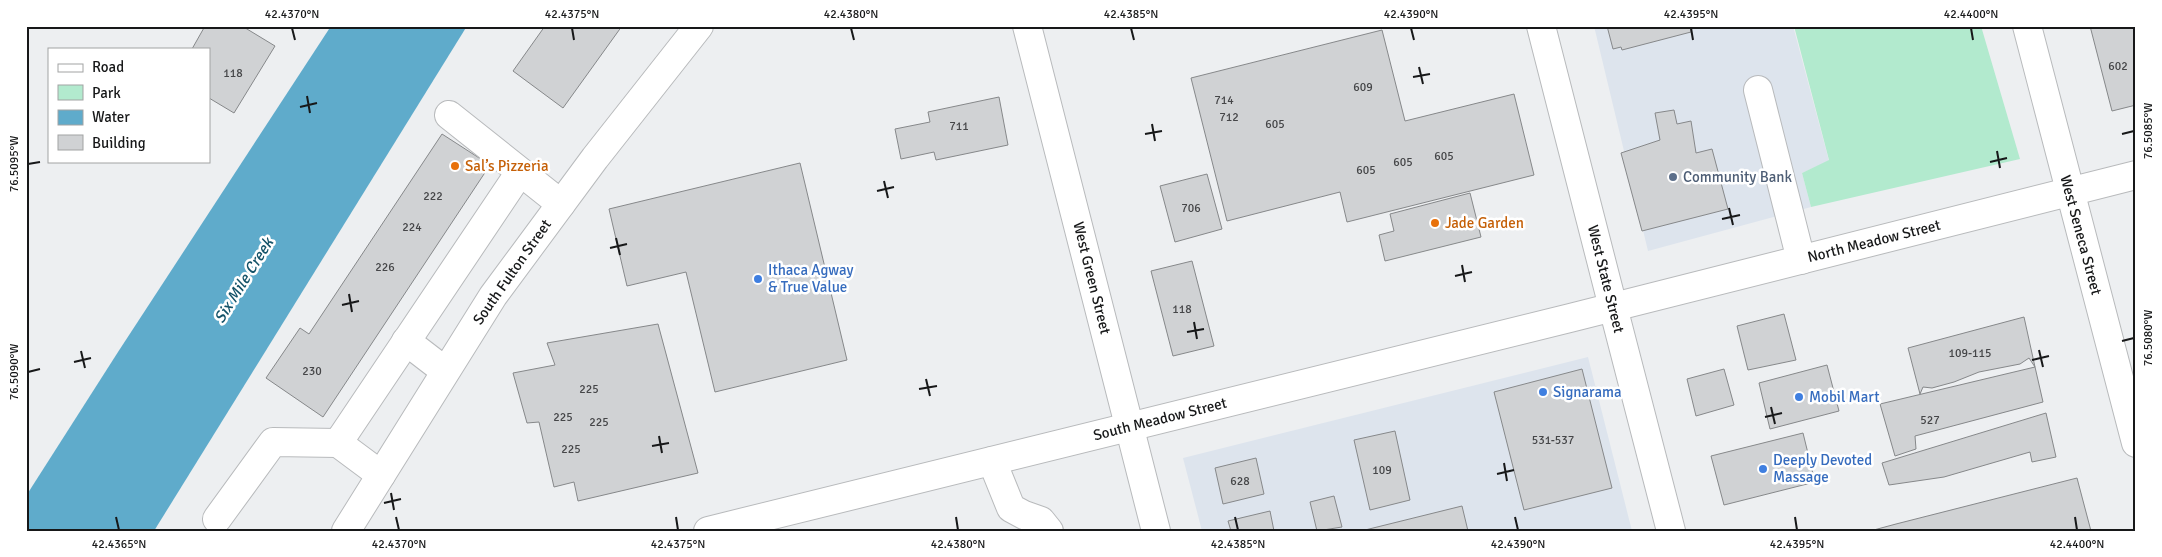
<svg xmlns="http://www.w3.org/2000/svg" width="2162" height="557" font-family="Signika,sans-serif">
<rect width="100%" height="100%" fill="#edeff1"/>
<g fill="#dde4ed">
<path d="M1594,26H1793L1829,161L1802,173L1811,207L1648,251Z"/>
<path d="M1588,357L1632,531H1202L1183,458Z"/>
</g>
<path fill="#b2eace" d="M1794,26H1981L2020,159L1811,207L1802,173L1829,160Z"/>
<path fill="#5fabcb" d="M331,26H467L154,531H26V496L118,352Z"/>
<g fill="#d0d2d4" stroke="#86888a">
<path d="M205,26H242L275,46L234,113L209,98V49H192Z"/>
<path d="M545,26H622L563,108L513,71Z"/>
<path d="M1607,26H1690L1691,32L1622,50L1621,47L1613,49Z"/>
<path d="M2090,26H2136V105L2112,111Z"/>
<path d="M1382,30L1405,121L1514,94L1534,175L1347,222L1340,192L1227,221L1191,78Z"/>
<path d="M999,97L1008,145L936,160L934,152L901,159L895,129L930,122L928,112Z"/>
<path d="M1674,110L1677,124L1691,121L1696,153L1712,149L1728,209L1642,231L1621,153L1660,140L1655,113Z"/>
<path d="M442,134L490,165L323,417L266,378L300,328L309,334Z"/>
<path d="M800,163L847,360L715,392L686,272L627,286L609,209Z"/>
<path d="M1207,174L1222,229L1175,242L1160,186Z"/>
<path d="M1470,193L1481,237L1385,261L1379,235L1394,231L1390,214Z"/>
<path d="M1192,261L1214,346L1173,356L1151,271Z"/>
<path d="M1784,314L1796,360L1748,370L1737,326Z"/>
<path d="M2024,317L2035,367L2029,358L2020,364L1979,372L1954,382L1932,388L1923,387L1920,394L1908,348Z"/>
<path d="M658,324L698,473L578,501L574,482L554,487L539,422L527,423L513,373L555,365L547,343Z"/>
<path d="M1827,365L1839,411L1770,429L1759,383Z"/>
<path d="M2035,367L2043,402L1915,436L1916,449L1895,456L1880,404Z"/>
<path d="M1582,369L1612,488L1524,510L1494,392Z"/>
<path d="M1724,369L1734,405L1696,416L1687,379Z"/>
<path d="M2046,413L2056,457L2032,462L2030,452L1944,477L1889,485L1882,463Z"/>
<path d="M1395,431L1410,500L1370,510L1354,440Z"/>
<path d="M1803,433L1815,482L1724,505L1711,456Z"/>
<path d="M1256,458L1264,494L1223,504L1215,468Z"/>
<path d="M2077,478L2091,531H1870L1896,524Z"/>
<path d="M1334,496L1342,527L1317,531L1310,502Z"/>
<path d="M1462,506L1468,531H1361Z"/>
<path d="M1270,511L1274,531H1231L1228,521Z"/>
</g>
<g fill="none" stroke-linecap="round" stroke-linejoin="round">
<g stroke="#b8babc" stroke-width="30">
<g id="minor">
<path d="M1758,90L1801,260"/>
<path d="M449,115L561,204"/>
<path d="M1613,307L1671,531"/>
<path d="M406,341L445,371"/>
<path d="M338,443L381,475"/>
<path d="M992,461L1011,508L1024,515L1041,521L1049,531"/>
<path d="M217,519L273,442L338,443L520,172"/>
</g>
</g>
<g stroke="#b8babc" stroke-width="30">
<path id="major" d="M1541,26L1613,307"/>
</g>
<g stroke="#b8babc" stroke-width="30">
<g id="highway">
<path d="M1027,26L1156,531"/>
<path d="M2027,26L2136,443"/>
<path d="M346,531L493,296L595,158L699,26"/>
<path d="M708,531L1570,318L2136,175"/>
</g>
</g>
<use href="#minor" stroke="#fff" stroke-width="28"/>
<use href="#major" stroke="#fff" stroke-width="28"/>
<use href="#highway" stroke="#fff" stroke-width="28"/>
</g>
<path fill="none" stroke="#171819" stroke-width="2" d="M292,28L295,40M572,28L574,40M851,28L854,40M1131,28L1134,40M1411,28L1414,40M1691,28L1693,40M1971,28L1973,40M1419,67L1423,84M1413,77L1430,74M307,96L310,113M300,107L317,103M1152,124L1155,141M1145,134L1162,131M2122,134L2134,131M1997,151L2000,168M1990,162L2007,158M28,164L40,162M884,181L888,198M877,191L894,187M1729,208L1733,225M1722,219L1740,215M616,238L620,255M610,248L627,244M1462,265L1465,282M1455,276L1472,272M349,294L352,312M342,305L359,301M1194,322L1197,339M1187,332L1204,329M2122,341L2134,338M2039,350L2043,367M81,351L85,368M2032,360L2049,356M74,362L91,358M28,372L40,369M926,379L930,396M919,389L937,386M1771,407L1775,424M1765,417L1782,413M659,436L662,453M652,446L669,443M1504,463L1507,481M1497,474L1514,470M391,493L394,510M384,503L401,499M116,517L119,530M396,517L399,530M676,517L678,530M956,517L958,530M1235,517L1238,530M1515,517L1518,530M1795,517L1797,530M2075,517L2077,530"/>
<g fill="#e8710a" stroke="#fff" stroke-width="2">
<circle cx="455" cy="166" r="5"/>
<circle cx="1435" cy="223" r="5"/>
</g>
<circle fill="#5c6f8a" stroke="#fff" stroke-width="2" cx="1673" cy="177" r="5"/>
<g fill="#3f7fe0" stroke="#fff" stroke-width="2">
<circle cx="758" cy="279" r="5"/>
<circle cx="1543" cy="392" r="5"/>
<circle cx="1799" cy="397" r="5"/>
<circle cx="1763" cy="469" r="5"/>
</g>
<g text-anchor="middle" stroke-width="5" stroke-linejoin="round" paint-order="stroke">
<g font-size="12" fill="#454648">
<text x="2118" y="70">602</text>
<text x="233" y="77">118</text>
<text x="1363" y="91">609</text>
<text x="1224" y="104">714</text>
<text x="1229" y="121">712</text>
<text x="1275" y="128">605</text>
<text x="959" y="130">711</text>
<text x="1444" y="160">605</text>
<text x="1403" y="166">605</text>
<text x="1366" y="174">605</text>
<text x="433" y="200">222</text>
<text x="1191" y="212">706</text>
<text x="412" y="231">224</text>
<text x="385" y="271">226</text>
<text x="1182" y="313">118</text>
<text x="1970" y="357">109-115</text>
<text x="312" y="375">230</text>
<text x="589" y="393">225</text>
<text x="563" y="421">225</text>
<text x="1930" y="424">527</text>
<text x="599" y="426">225</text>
<text x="1553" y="444">531-537</text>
<text x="571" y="453">225</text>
<text x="1382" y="474">109</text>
<text x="1240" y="485">628</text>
</g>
<g font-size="15" fill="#c56008" stroke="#fff" text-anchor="start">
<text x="465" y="171">Sal’s Pizzeria</text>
<text x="1445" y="228">Jade Garden</text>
</g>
<g font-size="15" fill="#4e5e75" stroke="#fff" text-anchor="start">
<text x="1683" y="182">Community Bank</text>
</g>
<g font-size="15" fill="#171819" stroke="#fff">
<text transform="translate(2081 235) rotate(75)" y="5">West Seneca Street</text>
<text transform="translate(1874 241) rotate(-14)" y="5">North Meadow Street</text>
<text transform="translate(512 272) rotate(-55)" y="5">South Fulton Street</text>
<text transform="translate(1092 278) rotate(76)" y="5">West Green Street</text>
<text transform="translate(1606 279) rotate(76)" y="5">West State Street</text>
<text transform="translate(1160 419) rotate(-14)" y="5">South Meadow Street</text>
</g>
<g font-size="15" fill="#366cbe" stroke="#fff" text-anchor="start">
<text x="768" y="275">Ithaca Agway<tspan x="768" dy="17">&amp; True Value</tspan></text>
<text x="1553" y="397">Signarama</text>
<text x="1809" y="402">Mobil Mart</text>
<text x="1773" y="465">Deeply Devoted<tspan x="1773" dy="17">Massage</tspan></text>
</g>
<g font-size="16" font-style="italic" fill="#135268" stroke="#fff">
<text transform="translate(243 280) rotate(-58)" y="6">Six Mile Creek</text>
</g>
</g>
<rect width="2162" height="557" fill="none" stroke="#ffffff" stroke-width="55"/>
<rect x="48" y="48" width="162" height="115" fill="#ffffff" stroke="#a2a3a3"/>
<rect x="58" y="64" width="25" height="8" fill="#ffffff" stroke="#a2a3a3"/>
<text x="92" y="72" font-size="15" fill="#171819">Road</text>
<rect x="58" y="85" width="25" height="15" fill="#b2eace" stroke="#a2a3a3"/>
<text x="92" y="98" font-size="15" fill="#171819">Park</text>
<rect x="58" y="110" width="25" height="15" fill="#5fabcb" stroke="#a2a3a3"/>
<text x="92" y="122" font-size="15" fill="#171819">Water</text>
<rect x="58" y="135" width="25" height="15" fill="#d0d2d4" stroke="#a2a3a3"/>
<text x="92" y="148" font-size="15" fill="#171819">Building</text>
<rect x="28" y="28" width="2106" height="502" fill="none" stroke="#171819" stroke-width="2"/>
<g font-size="12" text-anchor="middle" fill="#171819">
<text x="292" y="18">42.4370°N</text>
<text x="572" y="18">42.4375°N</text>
<text x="851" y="18">42.4380°N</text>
<text x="1131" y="18">42.4385°N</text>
<text x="1411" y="18">42.4390°N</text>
<text x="1691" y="18">42.4395°N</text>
<text x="1971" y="18">42.4400°N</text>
<text transform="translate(2148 131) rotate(-90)" y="4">76.5085°W</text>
<text transform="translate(14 164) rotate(-90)" y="4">76.5095°W</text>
<text transform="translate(2148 338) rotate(-90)" y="4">76.5080°W</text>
<text transform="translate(14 372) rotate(-90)" y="4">76.5090°W</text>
<text x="119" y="548">42.4365°N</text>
<text x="399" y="548">42.4370°N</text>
<text x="678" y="548">42.4375°N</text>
<text x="958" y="548">42.4380°N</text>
<text x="1238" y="548">42.4385°N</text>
<text x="1518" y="548">42.4390°N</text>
<text x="1797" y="548">42.4395°N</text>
<text x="2077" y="548">42.4400°N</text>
</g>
</svg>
